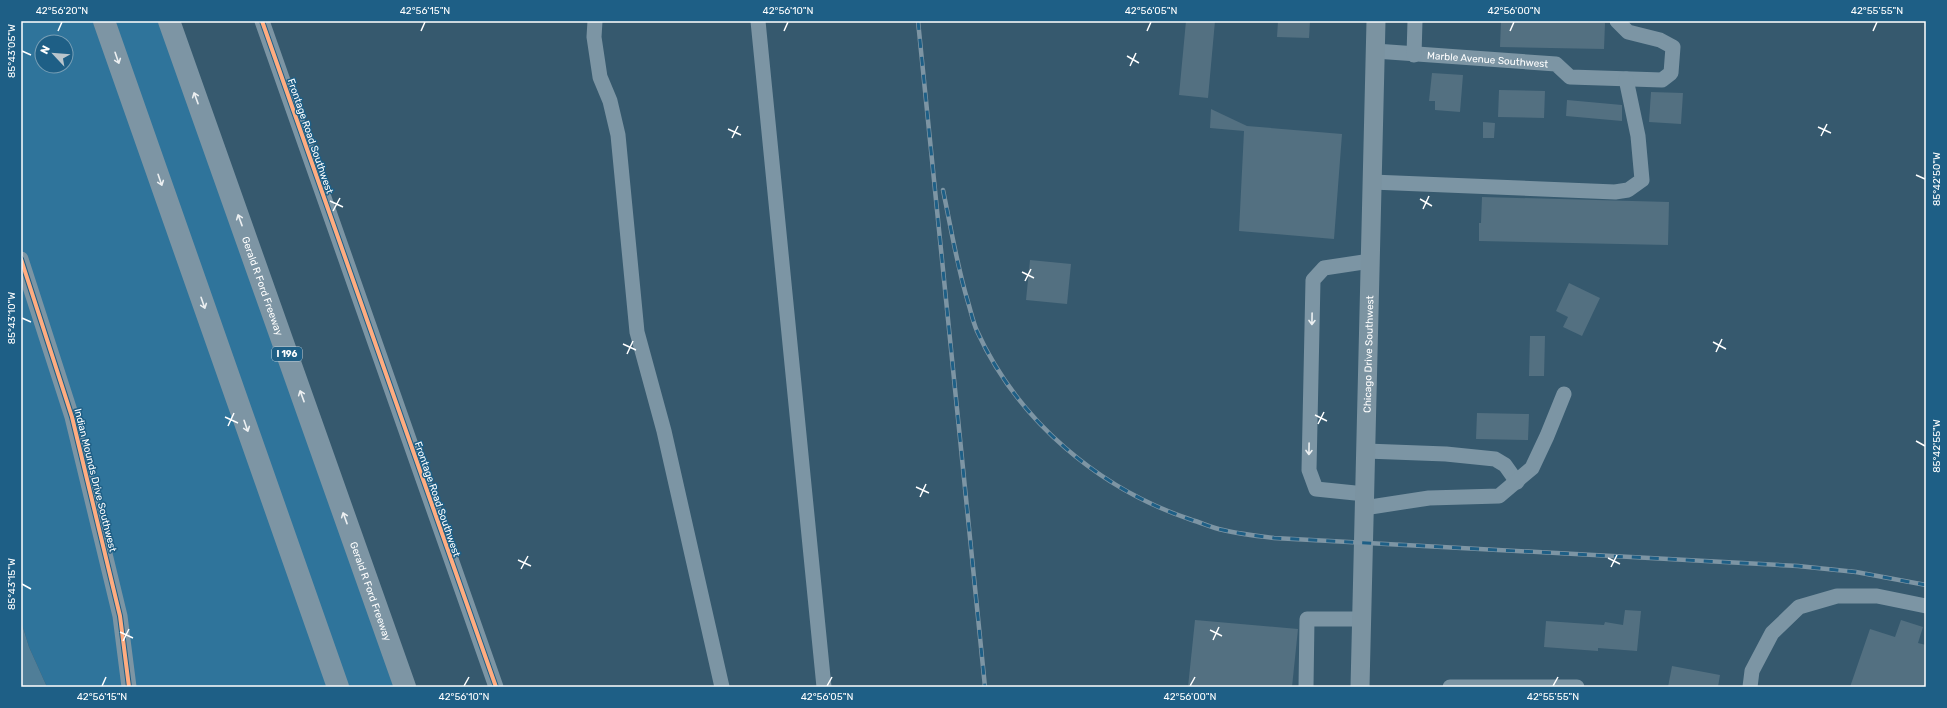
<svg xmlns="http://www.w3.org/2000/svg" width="1947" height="708" font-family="Rubik,sans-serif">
<rect width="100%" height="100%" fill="#36596e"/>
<path fill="#2f749b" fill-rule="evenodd" d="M21,21H169L405,687H47L29,647L21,621ZM42,42H66V66H42Z"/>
<path fill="#507e98" d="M21,621L29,647L47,687H21Z"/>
<g fill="#537081">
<path d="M1186,21H1215L1208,98L1179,95Z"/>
<path d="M1278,21H1310L1309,38L1277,37Z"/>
<path d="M1501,21L1605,23L1604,49L1500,47Z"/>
<path d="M1432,73L1463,75L1460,112L1435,110V101H1429Z"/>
<path d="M1499,90L1545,91L1544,118L1498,117Z"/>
<path d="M1651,92L1683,93L1681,124L1649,122Z"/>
<path d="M1567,100L1622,105V121L1566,116Z"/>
<path d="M1211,109L1247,126L1342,134L1334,239L1239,231L1244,131L1210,128Z"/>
<path d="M1483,122L1495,123L1494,138H1483Z"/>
<path d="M1482,197L1669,202L1668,245L1479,241V223H1481Z"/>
<path d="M1030,260L1071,264L1067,304L1026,300Z"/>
<path d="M1569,283L1600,298L1582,336L1563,327L1568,317L1556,311Z"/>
<path d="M1530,336H1545L1544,376H1529Z"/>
<path d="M1477,413L1529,414L1528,440L1476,439Z"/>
<path d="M1625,610L1641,611L1637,651L1598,648V651L1544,647L1546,621L1604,625L1605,622L1623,625Z"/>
<path d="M1195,620L1298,629L1292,687H1188Z"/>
<path d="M1901,620L1923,627L1918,643L1926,645V687H1850L1870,629L1895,637Z"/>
<path d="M1672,666L1720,675L1718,687H1668Z"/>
</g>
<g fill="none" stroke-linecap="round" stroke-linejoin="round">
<g stroke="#7c95a4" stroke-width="15">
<path d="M262,21L496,687"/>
<path d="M595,21L594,37L600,77L610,101L618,135L637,332L664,431L722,687"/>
<path d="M758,21L824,687"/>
<path id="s1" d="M1375,51L1556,64L1570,77L1662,80L1671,73L1673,47L1660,40L1628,32L1617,21"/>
<path d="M1414,55L1415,21"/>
<path d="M1372,182L1615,192L1628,190L1642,180L1638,136L1626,79"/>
<path d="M21,259L72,417L120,616L129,687"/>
<path d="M1366,451L1446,454L1495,459L1505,465L1517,482"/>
<path d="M1365,494L1316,489L1309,470L1313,280L1324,268L1370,261"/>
<path d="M1364,508L1429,498L1499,496L1532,468L1547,436L1564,394"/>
<path d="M1306,687L1307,619H1361"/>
<path d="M1450,687H1577"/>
<path d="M1750,687L1752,671L1772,633L1799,607L1837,596H1877L1926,606"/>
</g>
<path stroke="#7b93a1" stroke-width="19" id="s2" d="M1360,687L1376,21"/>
<g stroke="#7d95a4" stroke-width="22">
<path d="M104,21L338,687"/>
<path id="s3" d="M169,21L405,687"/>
</g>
<g stroke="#7d95a4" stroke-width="4.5">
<g id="rail">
<path d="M918,21L985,687"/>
<path d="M943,190C951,228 957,266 968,302C971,312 973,322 977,331C1018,421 1099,489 1192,520C1202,523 1213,528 1223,530C1240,534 1257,536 1274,538L1798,566L1856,572L1926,585"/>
</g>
</g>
<use href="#rail" stroke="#1e5f86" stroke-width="3" stroke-dasharray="9" stroke-linecap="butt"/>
<g stroke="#1e5f86" stroke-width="6">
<g id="cycleway">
<path d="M262,21L496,687"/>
<path d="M21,259L72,417L120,616L129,687"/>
</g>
</g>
<use href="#cycleway" stroke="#ffac80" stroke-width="4"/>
</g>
<defs><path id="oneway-shaft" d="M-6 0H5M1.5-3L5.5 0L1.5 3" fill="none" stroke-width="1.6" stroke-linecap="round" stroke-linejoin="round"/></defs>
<g stroke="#eceff1">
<use href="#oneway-shaft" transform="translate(117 58) rotate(71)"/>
<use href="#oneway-shaft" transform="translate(196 98) rotate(-110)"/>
<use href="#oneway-shaft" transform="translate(160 180) rotate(71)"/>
<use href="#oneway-shaft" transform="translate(240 220) rotate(-110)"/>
<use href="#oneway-shaft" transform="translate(203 303) rotate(71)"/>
<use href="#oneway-shaft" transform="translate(302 396) rotate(-110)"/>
<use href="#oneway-shaft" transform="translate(246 426) rotate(71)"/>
<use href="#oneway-shaft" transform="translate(345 518) rotate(-110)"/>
</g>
<g stroke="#ebeff1">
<use href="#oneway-shaft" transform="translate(1312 319) rotate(91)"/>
<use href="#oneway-shaft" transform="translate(1309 449) rotate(91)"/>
</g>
<path fill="none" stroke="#fff" stroke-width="1.5" d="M58,31L62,22M421,31L425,22M784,31L788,22M1147,31L1151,22M1510,31L1514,22M1873,31L1877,22M22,51L31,55M1127,56L1139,63M1130,66L1136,53M1818,127L1831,133M728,129L741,135M1821,136L1827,124M732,138L738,126M1916,175L1925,179M1420,199L1432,206M330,201L343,207M1423,209L1429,196M333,211L340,198M1022,272L1034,278M1025,281L1031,269M22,318L31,322M1713,342L1726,349M623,344L636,350M1716,352L1722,339M627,354L633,341M1315,415L1327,421M225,417L238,423M1318,424L1324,412M228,426L234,413M1916,441L1925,446M916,487L929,493M920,497L926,484M1608,558L1620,564M518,560L531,566M1611,567L1617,555M521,569L528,556M22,584L31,589M1210,630L1222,636M120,632L133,638M1213,640L1219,627M123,641L129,629M102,686L106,677M464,686L469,677M827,686L832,677M1190,686L1195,677M1553,686L1558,677"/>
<g text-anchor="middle" stroke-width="3" stroke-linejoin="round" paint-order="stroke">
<rect fill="#1e5f86" stroke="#bccfdb" stroke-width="1" x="272" y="347" width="30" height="14" rx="3"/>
<g font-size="9" font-weight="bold" fill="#fff">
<text x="287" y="357">I 196</text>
</g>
<g font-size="10" fill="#fff" stroke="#1e5f86">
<text dy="4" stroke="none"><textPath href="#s1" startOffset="113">Marble Avenue Southwest</textPath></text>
<text transform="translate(311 136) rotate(71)" y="4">Frontage Road Southwest</text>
<text dy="4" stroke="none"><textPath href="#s3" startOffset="281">Gerald R Ford Freeway</textPath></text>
<text dy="4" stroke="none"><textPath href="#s2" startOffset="333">Chicago Drive Southwest</textPath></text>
<text transform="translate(96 480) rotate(76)" y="4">Indian Mounds Drive Southwest</text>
<text transform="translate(438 499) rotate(71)" y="4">Frontage Road Southwest</text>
<text dy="4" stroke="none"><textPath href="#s3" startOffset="605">Gerald R Ford Freeway</textPath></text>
</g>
</g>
<rect width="1947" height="708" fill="none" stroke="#1e5f86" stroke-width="44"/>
<g transform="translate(54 54) rotate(296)"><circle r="19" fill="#1e5f86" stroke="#789fb6"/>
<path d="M0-3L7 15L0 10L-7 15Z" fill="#b9c5cc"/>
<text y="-6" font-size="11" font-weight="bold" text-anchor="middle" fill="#ffffff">N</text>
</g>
<rect x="22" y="22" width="1903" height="664" fill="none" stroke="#fff" stroke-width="1.5"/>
<g font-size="10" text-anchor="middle" fill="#fff">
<text x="62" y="14">42°56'20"N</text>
<text x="425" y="14">42°56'15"N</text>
<text x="788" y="14">42°56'10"N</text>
<text x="1151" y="14">42°56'05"N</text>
<text x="1514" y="14">42°56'00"N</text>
<text x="1877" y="14">42°55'55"N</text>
<text transform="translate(11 51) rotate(-90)" y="4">85°43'05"W</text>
<text transform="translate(1936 179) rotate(-90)" y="4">85°42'50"W</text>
<text transform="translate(11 318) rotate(-90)" y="4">85°43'10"W</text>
<text transform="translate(1936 446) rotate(-90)" y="4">85°42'55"W</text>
<text transform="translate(11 584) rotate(-90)" y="4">85°43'15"W</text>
<text x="102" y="700">42°56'15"N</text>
<text x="464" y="700">42°56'10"N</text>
<text x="827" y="700">42°56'05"N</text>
<text x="1190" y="700">42°56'00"N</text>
<text x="1553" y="700">42°55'55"N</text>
</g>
</svg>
